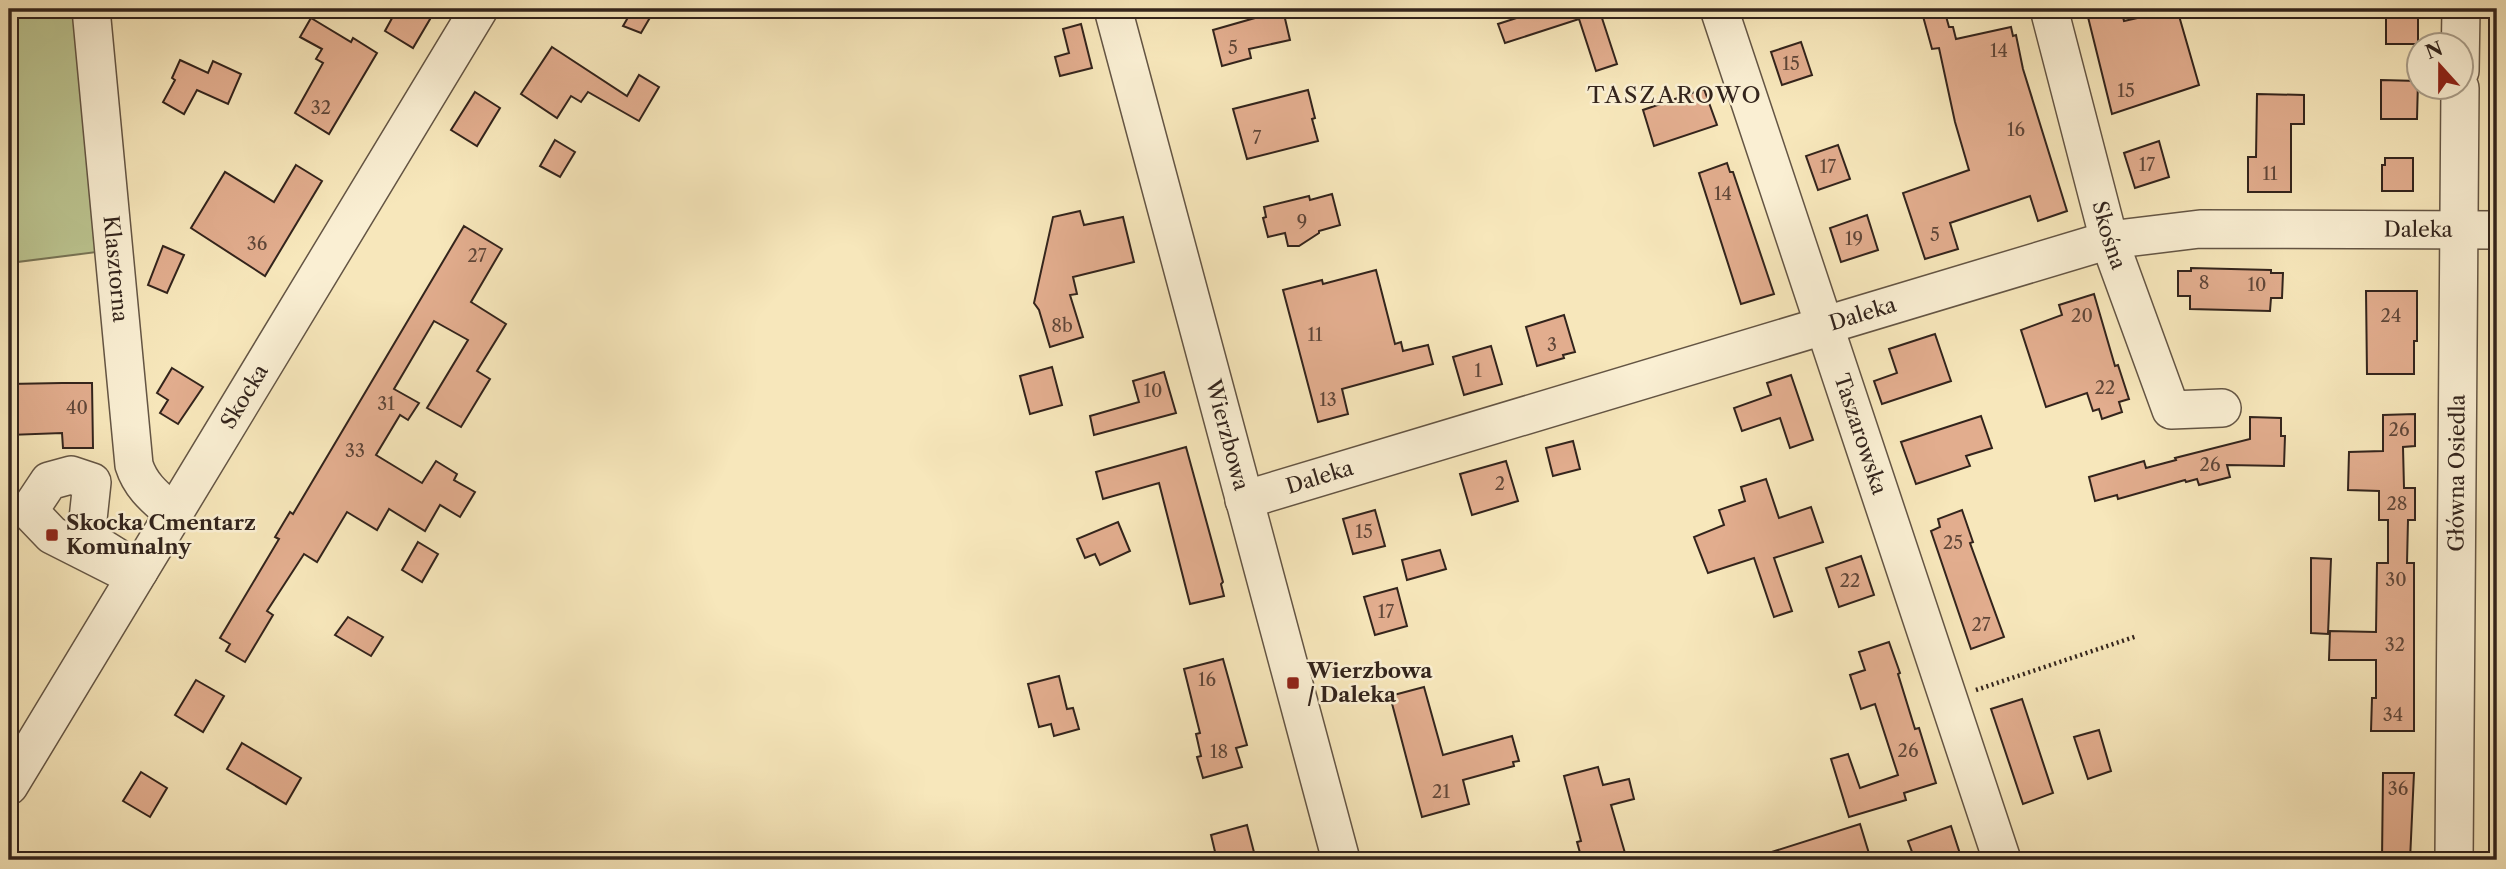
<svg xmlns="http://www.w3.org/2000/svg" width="2506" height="869" font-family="'Libre Caslon Text',serif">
<rect width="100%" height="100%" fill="#f7e7bb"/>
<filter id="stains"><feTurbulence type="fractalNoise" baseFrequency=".00286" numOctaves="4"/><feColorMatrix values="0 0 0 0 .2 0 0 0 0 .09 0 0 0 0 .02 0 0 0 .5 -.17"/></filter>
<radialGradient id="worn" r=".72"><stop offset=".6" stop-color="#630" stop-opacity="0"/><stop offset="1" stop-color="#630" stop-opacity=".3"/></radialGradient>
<path fill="#bcc591" stroke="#787456" stroke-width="2" d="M9,9H81L105,251L9,263Z"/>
<g fill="#e2ad8e" stroke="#33241c" stroke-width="2">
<path d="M397,9H436L413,48L385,31Z"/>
<path d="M633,9H655L641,33L623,26Z"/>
<path d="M1545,9H1599L1617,64L1596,71L1579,19L1505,43L1498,24Z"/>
<path d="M1921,9H1944L1949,27H1953L1956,39L2011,27L2013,36L2016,35L2023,69L2067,211L2038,221L2030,196L1950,223L1958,249L1925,259L1903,193L1969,170L1955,122L1939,48L1932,49Z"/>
<path d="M2086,9H2121L2124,21L2177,9L2199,85L2112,114Z"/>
<rect x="2386" y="9" width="32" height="35"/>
<path d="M1283,10L1290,40L1249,49L1251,58L1222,66L1213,30Z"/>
<path d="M311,18L351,42L353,38L377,53L329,134L295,113L323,63L316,59L322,49L300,37Z"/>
<path d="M1081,24L1092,68L1060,76L1055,57L1069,53L1063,29Z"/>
<path d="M1801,42L1812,75L1782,85L1771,52Z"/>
<path d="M552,47L627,96L639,75L659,87L639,121L588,92L581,102L571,96L557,118L521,94Z"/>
<path d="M180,60L208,73L213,61L241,74L228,104L197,90L184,114L163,102L175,80L172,78Z"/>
<path d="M2381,80L2418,81L2417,119H2381Z"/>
<path d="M1704,89L1717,125L1654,146L1643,110Z"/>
<path d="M1308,90L1315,118L1312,119L1318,141L1247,159L1233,109Z"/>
<path d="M475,92L500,108L477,146L451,130Z"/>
<path d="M2257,94L2304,95V124H2291V192H2248V157H2256Z"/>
<path d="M555,140L575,152L560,177L540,166Z"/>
<path d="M2159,141L2169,177L2135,188L2124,153Z"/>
<path d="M1838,145L1850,179L1818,190L1806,156Z"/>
<path d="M2385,158H2413V191H2382V165H2385Z"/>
<path d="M1727,163L1730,172H1733L1774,294L1741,304L1699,173Z"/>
<path d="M296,165L322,181L265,276L191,228L225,172L274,202Z"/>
<path d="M1332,194L1340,225L1319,231V233L1299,246H1288L1285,233L1268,237L1263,218L1266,217L1264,207L1309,196L1310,200Z"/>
<path d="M1080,211L1084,225L1123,217L1134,262L1073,277L1077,294L1070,295L1083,337L1050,347L1039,310L1034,303L1053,217Z"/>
<path d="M1867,215L1878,250L1841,262L1830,228Z"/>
<path d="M464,226L502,249L471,302L506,324L477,371L490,379L461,427L427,408L468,340L434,321L394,389L419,403L408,420L400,415L376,455L422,483L436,461L457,474L454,480L475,492L460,517L440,505L425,531L389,509L377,530L347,512L317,562L304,554L267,611L273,615L245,662L226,651L230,644L220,638L279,539L275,537L290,512L293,514Z"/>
<path d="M163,246L184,255L167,293L148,285Z"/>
<path d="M2191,268L2271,270V273H2283L2282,298H2271L2270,311L2190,309V296H2178V271H2191Z"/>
<path d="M1376,270L1395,344L1401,342L1403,351L1428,345L1433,364L1342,389L1348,414L1318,422L1283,290L1322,280L1323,284Z"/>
<path d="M2366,291H2417V341H2414V374H2367Z"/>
<path d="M2094,294L2115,366L2118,365L2129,399L2119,402L2122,412L2102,419L2099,409L2093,411L2087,393L2046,407L2021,330L2062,315L2059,305Z"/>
<path d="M1564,315L1575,352L1563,355L1564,358L1537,366L1526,327Z"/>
<path d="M1935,334L1951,381L1882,404L1874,381L1897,373L1889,349Z"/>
<path d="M1491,346L1502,384L1464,395L1453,357Z"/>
<path d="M1052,367L1062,405L1030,414L1020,376Z"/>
<path d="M172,368L203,387L178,424L160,413L168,400L157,393Z"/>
<path d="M1164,372L1176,413L1094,435L1090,416L1139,402L1133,381Z"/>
<path d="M1791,375L1813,440L1790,448L1780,418L1742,431L1734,408L1771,395L1767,383Z"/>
<path d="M62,383H92L93,448H63L62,433L9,435V384Z"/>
<path d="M2415,414V446L2403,447L2404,488H2415V520H2408L2407,563H2414V731H2371L2372,698H2376V660H2329L2330,631L2376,632L2377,563H2388V520H2379V491L2348,490L2349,452L2383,451V415Z"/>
<path d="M1981,416L1992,448L1966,456L1970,466L1916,484L1901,442Z"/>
<path d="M2250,417L2281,418V436H2285L2284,466L2227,465L2230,477L2199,485L2197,479L2186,482L2185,480L2118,499L2117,495L2095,501L2089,477L2144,461L2146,468L2176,460L2175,458L2250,439Z"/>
<path d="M1573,441L1580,469L1553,476L1546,448Z"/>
<path d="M1186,447L1223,582L1221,584L1224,596L1190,604L1159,483L1103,499L1096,472Z"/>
<path d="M1506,461L1518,501L1472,515L1460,474Z"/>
<path d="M1766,479L1779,518L1811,507L1823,542L1774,558L1792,611L1774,617L1754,558L1708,573L1694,537L1724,525L1719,510L1745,501L1741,487Z"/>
<path d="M1375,510L1385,546L1353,554L1343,519Z"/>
<path d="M1962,510L1973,542L1970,543L2004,637L1971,649L1931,531L1940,527L1938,519Z"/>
<path d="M1118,522L1130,551L1100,565L1095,554L1085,558L1077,539Z"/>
<path d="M418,542L438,554L422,582L402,570Z"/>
<path d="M1440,550L1446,569L1407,580L1402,560Z"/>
<path d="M1861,556L1874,595L1839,607L1826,568Z"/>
<path d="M2311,558L2331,559L2328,634L2311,633Z"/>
<path d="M1397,588L1407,626L1375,635L1364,597Z"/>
<path d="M348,617L383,637L371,656L335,635Z"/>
<path d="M1889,642L1900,673L1898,674L1915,729L1919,728L1936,783L1904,793L1906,800L1849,817L1831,759L1848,754L1860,788L1898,775L1875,704L1861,709L1850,675L1865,670L1859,652Z"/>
<path d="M1223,659L1247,745L1236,748L1242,767L1203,778L1197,757L1201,756L1196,734L1200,733L1184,669Z"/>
<path d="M1059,676L1067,709L1073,708L1079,729L1054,736L1051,724L1039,727L1028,684Z"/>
<path d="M196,680L224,696L203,732L175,715Z"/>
<path d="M1424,687L1443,755L1512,736L1519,761L1513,762L1514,766L1463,780L1469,804L1422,817L1390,696Z"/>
<path d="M2022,699L2053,793L2023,804L1991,709Z"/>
<path d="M2099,730L2111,771L2088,779L2074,737Z"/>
<path d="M242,743L301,778L286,804L227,769Z"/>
<path d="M1598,767L1603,785L1629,779L1634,799L1611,805L1627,860H1582L1577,842L1581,841L1564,776Z"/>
<path d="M141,772L167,788L150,817L123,801Z"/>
<path d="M2383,773H2414L2410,860H2382Z"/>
<path d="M1860,824L1871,860H1759V856Z"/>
<path d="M1247,825L1256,860H1217L1211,835Z"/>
<path d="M1951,826L1962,860H1915L1908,841Z"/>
</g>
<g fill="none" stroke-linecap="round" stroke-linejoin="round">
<g stroke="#645544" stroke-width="40">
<g id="minor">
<path id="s1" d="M91,9L134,465C141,487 156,498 174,514"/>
<path id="s2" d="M1113,9L1341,860"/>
<path id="s3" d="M1719,9L2002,860"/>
<path id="s4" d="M2049,9L2109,240L2171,410L2222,408"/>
<path d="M2460,71L2461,9"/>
<path id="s5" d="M1244,500L2109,240L2200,229L2497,230"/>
<path d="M135,577L52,535L29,511L49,481L71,475L92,482L86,538L139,571"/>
<path id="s6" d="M9,786L479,9"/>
<path id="s7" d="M2454,860L2460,88"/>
</g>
</g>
<g stroke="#33241c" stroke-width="4.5" stroke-dasharray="2 3.5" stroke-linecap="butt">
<path d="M1976,690L2137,636"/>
<path d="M9,829L17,814"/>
</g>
<use href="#minor" stroke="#faefd3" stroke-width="37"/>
</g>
<g fill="#8f2418" stroke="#faefd3" stroke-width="2.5">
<rect x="45" y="528" width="14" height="14" rx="3.5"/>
<rect x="1286" y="676" width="14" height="14" rx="3.5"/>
</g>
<g text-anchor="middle" stroke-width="5" stroke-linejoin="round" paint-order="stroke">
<g font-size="18" fill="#5f4638">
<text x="1233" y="54">5</text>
<text x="1999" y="57">14</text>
<text x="1791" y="70">15</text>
<text x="2126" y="97">15</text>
<text x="321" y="114">32</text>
<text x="2016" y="136">16</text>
<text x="1257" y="144">7</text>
<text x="2147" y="171">17</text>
<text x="1828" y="173">17</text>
<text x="2270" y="180">11</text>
<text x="1723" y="200">14</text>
<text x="1302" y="228">9</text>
<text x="1935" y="241">5</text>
<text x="1854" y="245">19</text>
<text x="257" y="250">36</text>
<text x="477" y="262">27</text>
<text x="2204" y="289">8</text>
<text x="2257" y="291">10</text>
<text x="2082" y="322">20</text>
<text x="2391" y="322">24</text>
<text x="1062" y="332">8b</text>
<text x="1315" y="341">11</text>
<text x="1552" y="351">3</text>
<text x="1478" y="377">1</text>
<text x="2105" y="394">22</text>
<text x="1153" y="397">10</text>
<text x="1328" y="406">13</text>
<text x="386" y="410">31</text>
<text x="77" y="414">40</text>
<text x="2399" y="436">26</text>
<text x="355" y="457">33</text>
<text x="2210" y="471">26</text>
<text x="1500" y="490">2</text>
<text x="2397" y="510">28</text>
<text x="1364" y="538">15</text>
<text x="1953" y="549">25</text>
<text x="2396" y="586">30</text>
<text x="1850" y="587">22</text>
<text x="1386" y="618">17</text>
<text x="1981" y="631">27</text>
<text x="2395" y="651">32</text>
<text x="1207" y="686">16</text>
<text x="2393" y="721">34</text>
<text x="1908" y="757">26</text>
<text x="1219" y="758">18</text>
<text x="2398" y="795">36</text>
<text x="1441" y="798">21</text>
</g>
<g font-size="21" fill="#33241c" stroke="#faefd3">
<text dy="7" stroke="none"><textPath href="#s5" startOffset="1213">Daleka</textPath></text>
<text dy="7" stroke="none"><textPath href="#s4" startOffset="234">Skośna</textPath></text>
<text dy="7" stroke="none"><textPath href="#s1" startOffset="261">Klasztorna</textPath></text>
<text dy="7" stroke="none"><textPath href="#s5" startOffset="646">Daleka</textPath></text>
<text dy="7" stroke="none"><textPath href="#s6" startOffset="455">Skocka</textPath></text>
<text dy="7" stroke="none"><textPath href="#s2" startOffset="441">Wierzbowa</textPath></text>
<text dy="7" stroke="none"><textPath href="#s3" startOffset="448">Taszarowska</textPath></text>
<text dy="7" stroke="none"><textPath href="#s7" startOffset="387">Główna Osiedla</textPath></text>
<text dy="7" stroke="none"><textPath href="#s5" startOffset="79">Daleka</textPath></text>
</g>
<g font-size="21" font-weight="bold" fill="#33241c" stroke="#faefd3" text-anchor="start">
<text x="66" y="530">Skocka Cmentarz<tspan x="66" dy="24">Komunalny</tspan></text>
<text x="1307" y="678">Wierzbowa<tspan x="1307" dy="24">/ Daleka</tspan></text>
</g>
<g font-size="23" letter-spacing="2" fill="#33241c" stroke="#faefd3">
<text x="1675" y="103">TASZAROWO</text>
</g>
</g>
<rect width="2506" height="869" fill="none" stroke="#f7e7bb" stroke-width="35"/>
<rect x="10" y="10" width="2485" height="848" fill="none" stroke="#33241c" stroke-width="3.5"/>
<rect x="18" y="18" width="2471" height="834" fill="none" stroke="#33241c" stroke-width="2"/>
<g transform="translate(2440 66) rotate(339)"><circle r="33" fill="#faefd3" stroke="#aa9e8a" stroke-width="2"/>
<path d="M0-5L12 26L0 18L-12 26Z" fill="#8f2418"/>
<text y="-10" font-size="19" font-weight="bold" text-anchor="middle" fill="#33241c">N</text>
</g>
<rect width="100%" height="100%" filter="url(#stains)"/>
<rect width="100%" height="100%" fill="url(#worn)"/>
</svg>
